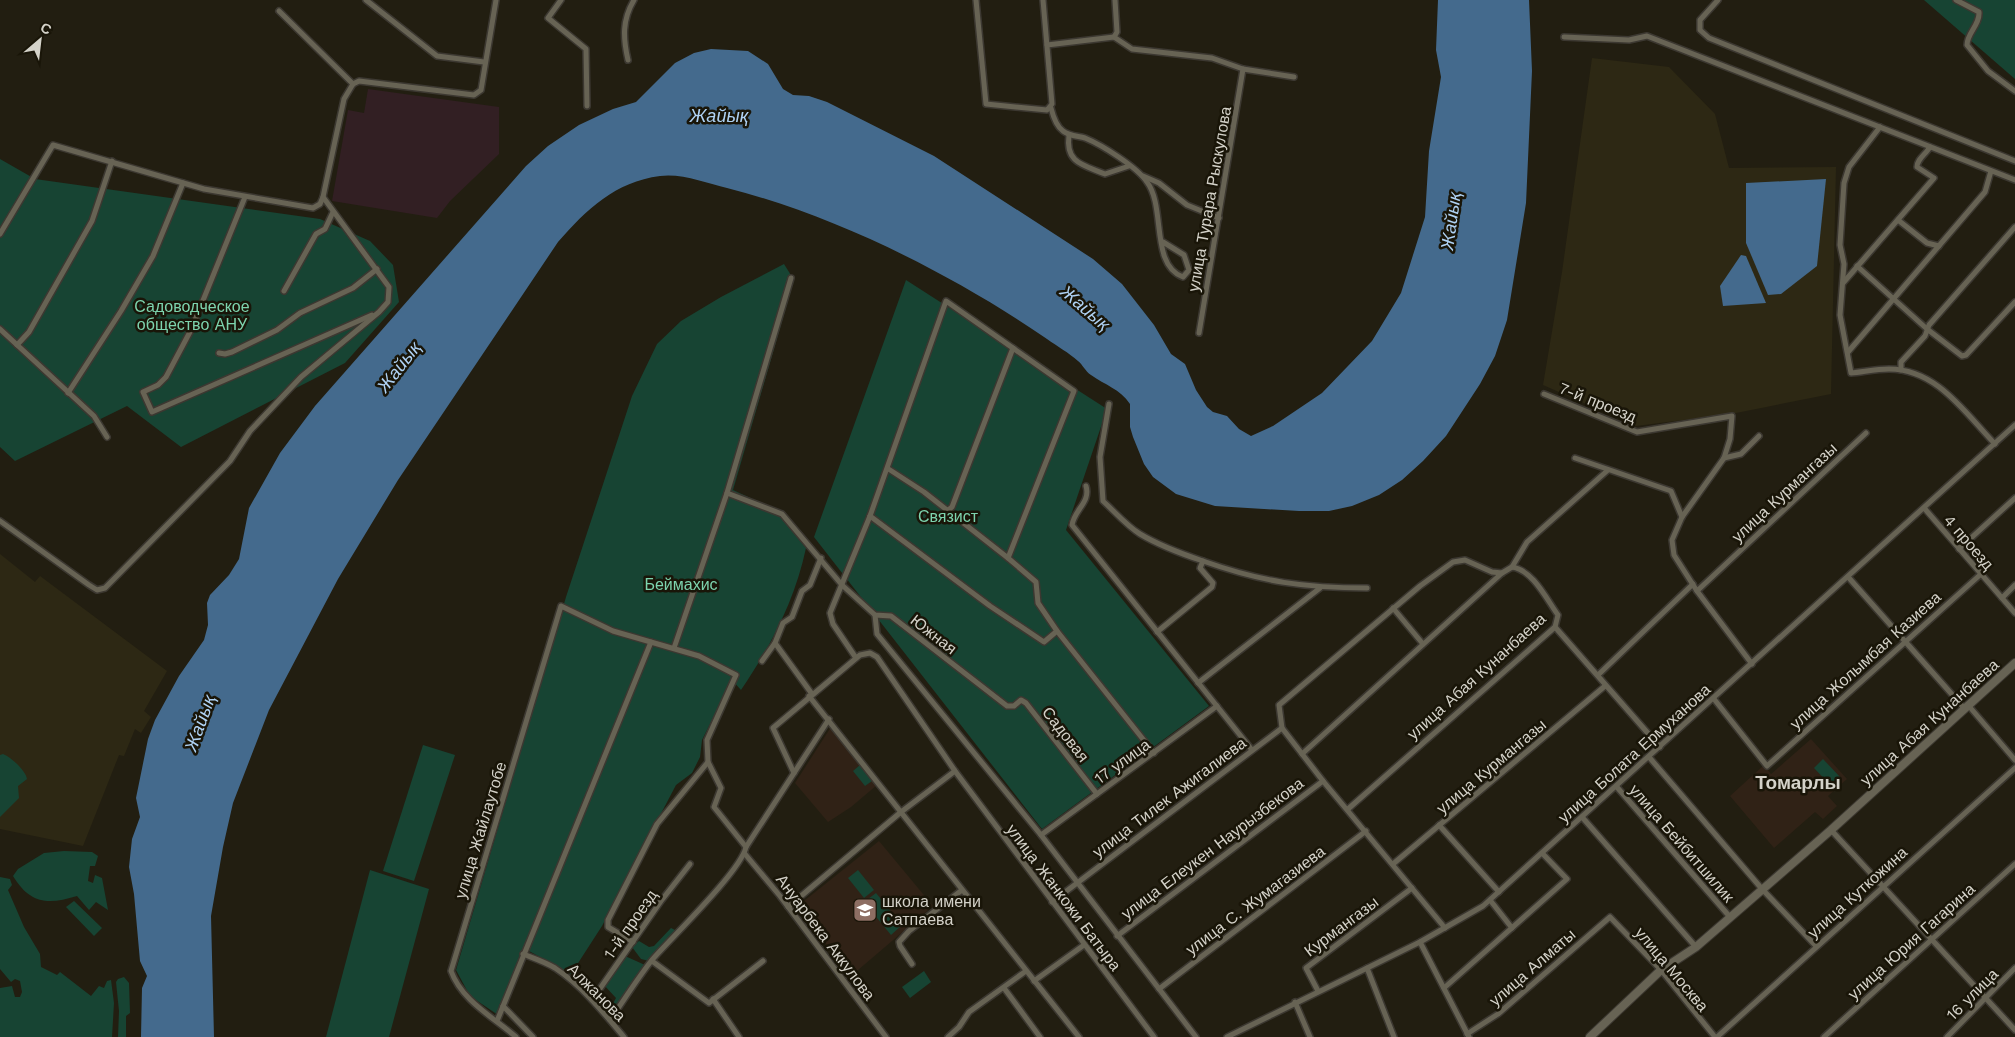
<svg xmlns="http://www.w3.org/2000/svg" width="2015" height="1037" font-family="'Work Sans',sans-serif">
<rect width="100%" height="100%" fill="#221e11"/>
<path fill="#321f23" d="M368,89L499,107V154L450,201L437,218L332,201L348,110L364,113Z"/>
<g fill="#2d2814">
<path d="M1592,58L1669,67L1715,114L1729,168L1836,167L1831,394L1731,414L1636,426L1543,385L1562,272Z"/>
<path d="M0,554L35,582L40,576L167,671L144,711L151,717L141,733L135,729L124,756L119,755L83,846L0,829Z"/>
</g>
<g fill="#302216">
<path d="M831,727L877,785L851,807L828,822L795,783Z"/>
<path d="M1811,739L1847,779L1828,796L1837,806L1823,819L1815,812L1774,848L1730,796L1764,765L1771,774Z"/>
<path d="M879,841L933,906L851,976L800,913L804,901Z"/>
</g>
<g fill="#174433">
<path d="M1924,0H2015V79Z"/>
<path d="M0,159L35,179L320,219L370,241L393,265L399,302L345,363L181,447L127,406L15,461L0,447Z"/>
<path d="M784,264L794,280L733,490L774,509L806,548C795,600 771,646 741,690L732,680L702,740L700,757L692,773L676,785L602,926L571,974L529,951L501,1017L470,996L456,970L566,597L632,396L657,344L681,321L721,297Z"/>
<path d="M906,280L1107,409L1066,530L1209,706L1042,829L814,537Z"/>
<path d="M423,745L455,755L414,881L383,871Z"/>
<path d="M3,754C11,757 26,771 27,779L18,786L19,798L0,817V755Z"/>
<path d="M1823,759L1841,778L1832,787L1814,768Z"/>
<path d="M860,765L872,781L865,786L853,771Z"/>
<path d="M64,851L92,852L98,856L95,866H90L88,881L93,883L95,875L102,878L108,910L96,902L89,910L77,896C48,905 30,904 13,876L18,869L44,853Z"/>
<path d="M370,870L429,889L389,1037H326Z"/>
<path d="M858,870L874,890L864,898L848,878Z"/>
<path d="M0,877L10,879L12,885L8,890L24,927L40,954L41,967L57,975L60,972L91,996L99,986L104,988L107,981L111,980L114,1003L112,1037H0V988L12,986L15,997H20L22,992L20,981L15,979L11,982L0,969Z"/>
<path d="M876,893L902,925L891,935L864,902Z"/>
<path d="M74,901L102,928L94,936L66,907Z"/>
<path d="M671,928L677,931L649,961L641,959L632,947L639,941L649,947L654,946Z"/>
<path d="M625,956L645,965L619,1002L611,1007L616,998L604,985Z"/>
<path d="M924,971L931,982L910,998L902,987Z"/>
<path d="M124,977L129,983L130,1013L126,1016V1037H118L119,1011L116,982L118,979Z"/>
</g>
<g fill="#446a8d">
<path d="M1438,0H1529L1532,71L1526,203L1507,320L1495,356L1480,384L1446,436L1423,461L1402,480L1379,495L1352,506L1329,511H1299L1215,506L1176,494L1153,477L1144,464L1133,437L1130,427V404C1120,389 1105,385 1091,375C1085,371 1083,365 1078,361C1069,353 1057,346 1047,339C954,275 837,216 727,188C707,183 681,173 660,176C615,182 587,209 558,242L398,480L338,579L269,710L233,803L223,847L211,916L214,1037H141L142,988L147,976L140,961L134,894L129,867L132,839L140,817L136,798L148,739L155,720L179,676L204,640L208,625L207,603L210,595L229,575L239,559L249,508L280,453L315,406L526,166L548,146L579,125L613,109L636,102L675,63L694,53L711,49L748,51L768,64L783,89L793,95L809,96L827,102L934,156L1093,259L1122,284L1154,325L1171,354L1185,364L1196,390L1207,407L1213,412L1227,416L1239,429L1251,436L1273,426L1322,393L1372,341L1401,293L1425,217L1429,151L1441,77L1436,50Z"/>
<path d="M1826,179L1817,266L1781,294L1768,295L1746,243V183Z"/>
<path d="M1741,255L1746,256L1766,303L1723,306L1720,286Z"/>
</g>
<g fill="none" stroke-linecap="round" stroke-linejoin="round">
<g stroke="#3c3831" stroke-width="8">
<g id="street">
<path d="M366,0L437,56L484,62"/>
<path d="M561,0L548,18L586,49L587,106"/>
<path d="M976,0L986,104L1047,110L1052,104L1043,0"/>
<path d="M1718,0L1700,20V30L1709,38L2015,161"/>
<path d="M1956,0L1979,12C1980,25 1967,33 1967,45L1988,71L2015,91"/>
<path d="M279,11L353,84"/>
<path d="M1114,37L1117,32L1115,0"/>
<path d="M1564,37L1629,40L1647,36L2015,180"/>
<path d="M1047,45L1114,37L1132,49L1212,58L1243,69L1294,77"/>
<path d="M628,60C623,38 622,20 634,0"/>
<path d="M353,84L359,81L474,95L481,90L496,0"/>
<path d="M1051,108C1053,116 1056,126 1063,131C1069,136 1078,136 1085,138C1102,145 1137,167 1147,182C1166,207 1150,265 1183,277L1189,270L1184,255L1163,242"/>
<path d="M1880,127L1849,167L1844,183L1840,245L1844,264L1840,315L1851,373C1863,372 1876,369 1889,369C1937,369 1965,413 1995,444"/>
<path d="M1069,135C1065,163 1083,165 1105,174L1129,166"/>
<path d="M1143,176L1159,183L1187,205L1219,218"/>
<path d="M245,197L191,330L166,377L158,385L143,392L152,412L372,315"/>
<path d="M1898,220L1927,243L1939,246"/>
<path d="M0,234L53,145L204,189L313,208L320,204L323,197"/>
<path d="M1857,266L1927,329L1962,356L1966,355L2015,302"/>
<path d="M1843,283L1934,178L1917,167C1917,159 1926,154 1930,147"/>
<path d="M284,291L316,234L325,229L333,212"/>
<path d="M0,329L94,416L107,437"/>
<path d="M1199,333L1243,69"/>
<path d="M17,345L29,332L92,221L112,161"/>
<path d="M1848,352L1985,192L1991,171"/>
<path d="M219,353L225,354L232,352L277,330L300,313L353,288L377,269"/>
<path d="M1901,370V362L1925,336L1929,325L2015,227"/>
<path d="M68,393L121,311L153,256L183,183"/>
<path d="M1544,394L1637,432L1732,416L1730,439L1724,458L1682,517L1672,540L1674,555L1697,591L1752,664"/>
<path d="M1109,404L1100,457L1103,501C1115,512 1127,526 1140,534C1160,546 1182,554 1203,561C1262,582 1305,588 1367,588"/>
<path d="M1575,458L1671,491L1682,517"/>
<path d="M1724,458L1741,454L1759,436"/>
<path d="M1086,486C1091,502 1074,510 1072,525L1252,750"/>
<path d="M727,493L782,514L842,585L875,615L891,616L1007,706H1014L1021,700L1026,703L1097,794"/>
<path d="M1925,509L2015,613"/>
<path d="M947,511L952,507L1013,348"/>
<path d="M870,516L990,606L1044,642L1057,631L1038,603L1036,582L1008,558"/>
<path d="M0,521L89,585L97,590L105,588L230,461L250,431L301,377L379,312L388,302L389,287L323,197L344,99L353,84"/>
<path d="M1959,549L2015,498"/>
<path d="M1512,567L1527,542L1608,470"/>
<path d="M1849,578L1964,708"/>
<path d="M1697,591L1866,433"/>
<path d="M2002,598L2015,585"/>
<path d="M1393,608L1423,644"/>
<path d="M875,615L877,634L1041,835L1196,1037"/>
<path d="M1555,627L1660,747"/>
<path d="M1057,631L1154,753"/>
<path d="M1157,632L1212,587L1213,583L1200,568L1203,561"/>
<path d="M775,643L812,694"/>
<path d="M674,648L727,493L791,278"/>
<path d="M856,658L833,624L830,613L870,516L946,301L1074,391L1008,558L924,492L887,468"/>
<path d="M762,661L775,643L783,623L792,617L802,591L810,585L821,558"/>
<path d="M1598,675L1693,584"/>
<path d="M1198,683L1320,588"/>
<path d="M809,696L1079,1037"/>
<path d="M1714,699L1767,766L1981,574"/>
<path d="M1968,705L2015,760"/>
<path d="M1302,754L1502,573L1512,567C1533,570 1547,600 1558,615L1555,627L1348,809"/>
<path d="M1649,757L1762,889L1816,946"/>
<path d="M708,762L721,788L714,807L746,847"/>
<path d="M794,773L773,728L860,655L870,653L877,657L955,771L1154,1037"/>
<path d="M1616,786L1730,917"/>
<path d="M1582,817L1696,947"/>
<path d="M1439,825L1499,892"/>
<path d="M1831,830L2015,1030"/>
<path d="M1041,835L1217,706"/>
<path d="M745,854L780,896L886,1037"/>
<path d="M1393,864L1605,686"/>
<path d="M1490,900L1512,928"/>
<path d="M1052,902L1282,728"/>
<path d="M788,907L901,812L955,771"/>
<path d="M1445,928L1323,781L1282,728L1279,705L1420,586L1453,562L1465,560L1492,572L1502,573"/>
<path d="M1117,936L1323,781"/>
<path d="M1420,942L1469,1037"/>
<path d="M523,954C533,958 545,962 555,968C582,986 603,1012 624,1037"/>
<path d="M652,961L709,1003L763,961"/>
<path d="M912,964L900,946L899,942L909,931L962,890"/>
<path d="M1367,968L1394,1037"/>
<path d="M1034,981L1084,945"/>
<path d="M1004,988L1040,1037"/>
<path d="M1444,988L1567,879L1542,853"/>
<path d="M1159,989L1366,831"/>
<path d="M1318,991L1306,968L1412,888"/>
<path d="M713,999L739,1037"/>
<path d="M592,1000L661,901L690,864"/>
<path d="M1295,1002L1310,1037"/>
<path d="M503,1006L533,1037"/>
<path d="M610,1020C624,1000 637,979 652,960C671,938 741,871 746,847L829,719"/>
<path d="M497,1021L651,642"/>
<path d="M1467,1034L1498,1014L1610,917L1661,970L1715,1037"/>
<path d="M516,1037C493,1017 462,1001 451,971L561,606L613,631L699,656L736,675L707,740L708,762L657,824L608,920V927L633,942"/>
<path d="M948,1037L959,1027L969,1012L1026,971"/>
<path d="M1227,1037L1420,942L1483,906L2015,425"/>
<path d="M1717,1037L2015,768"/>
<path d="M1824,1037L2015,864"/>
<path d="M1947,1037L2015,968"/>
</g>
</g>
<g stroke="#3c3831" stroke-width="10">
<path id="secondary" d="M1590,1037L1661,970L1696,947L1831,830L2015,663"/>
</g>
<use href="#street" stroke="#676354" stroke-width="5"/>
<use href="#secondary" stroke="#676354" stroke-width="8"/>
</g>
<defs>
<g id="school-square" transform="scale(1.25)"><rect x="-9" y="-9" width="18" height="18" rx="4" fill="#8d6e63" stroke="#191508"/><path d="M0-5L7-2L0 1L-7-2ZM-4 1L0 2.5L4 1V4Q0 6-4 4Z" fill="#fff"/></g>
</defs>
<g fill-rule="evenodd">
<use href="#school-square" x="865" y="910"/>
</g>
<g text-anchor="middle" stroke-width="5" stroke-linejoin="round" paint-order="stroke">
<g font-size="16" fill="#d4d2c9" stroke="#191508">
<text transform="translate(1209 199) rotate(-80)" y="6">улица Турара Рыскулова</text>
<text transform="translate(1598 402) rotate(22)" y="6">7-й проезд</text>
<text transform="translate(1784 492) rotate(-43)" y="6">улица Курмангазы</text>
<text transform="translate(1969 542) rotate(49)" y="6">4 проезд</text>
<text transform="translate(934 634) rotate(38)" y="6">Южная</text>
<text transform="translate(1865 660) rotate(-42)" y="6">улица Жолымбая Казиева</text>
<text transform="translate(1476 676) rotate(-42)" y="6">улица Абая Кунанбаева</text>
<text transform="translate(1929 722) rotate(-42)" y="6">улица Абая Кунанбаева</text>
<text transform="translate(1066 734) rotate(52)" y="6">Садовая</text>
<text transform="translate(1634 753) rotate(-42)" y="6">улица Болата Ермуханова</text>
<text transform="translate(1122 761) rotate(-36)" y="6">17 улица</text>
<text transform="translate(1491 766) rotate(-40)" y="6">улица Курмангазы</text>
<text transform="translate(1169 797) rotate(-37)" y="6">улица Тилек Ажигалиева</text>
<text transform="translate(480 830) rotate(-73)" y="6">улица Жайлаутобе</text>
<text transform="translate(1682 843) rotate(49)" y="6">улица Бейбитшилик</text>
<text transform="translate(1212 848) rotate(-37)" y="6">улица Елеукен Наурызбекова</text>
<text transform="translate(1857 892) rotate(-42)" y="6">улица Куткожина</text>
<text transform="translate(1064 897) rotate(53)" y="6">улица Жанкожи Батыра</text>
<text transform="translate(1255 900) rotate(-37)" y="6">улица С. Жумагазиева</text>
<text transform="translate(630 924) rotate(-55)" y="6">1-й проезд</text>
<text transform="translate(1341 926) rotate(-37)" y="6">Курмангазы</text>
<text transform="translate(826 937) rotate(53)" y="6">Ануарбека Аккулова</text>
<text transform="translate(1911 941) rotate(-42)" y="6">улица Юрия Гагарина</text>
<text transform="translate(1532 967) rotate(-41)" y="6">улица Алматы</text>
<text transform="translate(1672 969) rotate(50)" y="6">улица Москва</text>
<text transform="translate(597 992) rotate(45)" y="6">Алжанова</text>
<text transform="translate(1972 994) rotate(-45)" y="6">16 улица</text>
</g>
<g font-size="16" fill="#7dd4ae" stroke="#191508">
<text x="192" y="312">Садоводческое<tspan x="192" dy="18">общество АНУ</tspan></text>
<text x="948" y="522">Связист</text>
<text x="681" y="590">Беймахис</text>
</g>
<g font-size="16" fill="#d4d2c9" stroke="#191508" text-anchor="start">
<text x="882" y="907">школа имени<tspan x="882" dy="18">Сатпаева</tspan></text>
</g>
<g font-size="18" font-style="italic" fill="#afd2f4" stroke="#191508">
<text x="719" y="122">Жайық</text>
<text transform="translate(1451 221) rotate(-82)" y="6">Жайық</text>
<text transform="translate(1085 308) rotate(41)" y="6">Жайық</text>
<text transform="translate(399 367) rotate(-52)" y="6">Жайық</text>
<text transform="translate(200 723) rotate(-70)" y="6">Жайық</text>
</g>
<g font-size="19" font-weight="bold" fill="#d4d2c9" stroke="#191508">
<text x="1798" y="789">Томарлы</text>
</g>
</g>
<g transform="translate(40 40) rotate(28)" stroke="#191508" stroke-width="4" paint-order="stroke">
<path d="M0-4L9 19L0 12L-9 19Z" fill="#d4d2c9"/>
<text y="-8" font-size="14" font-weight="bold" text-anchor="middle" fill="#d4d2c9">С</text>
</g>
</svg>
